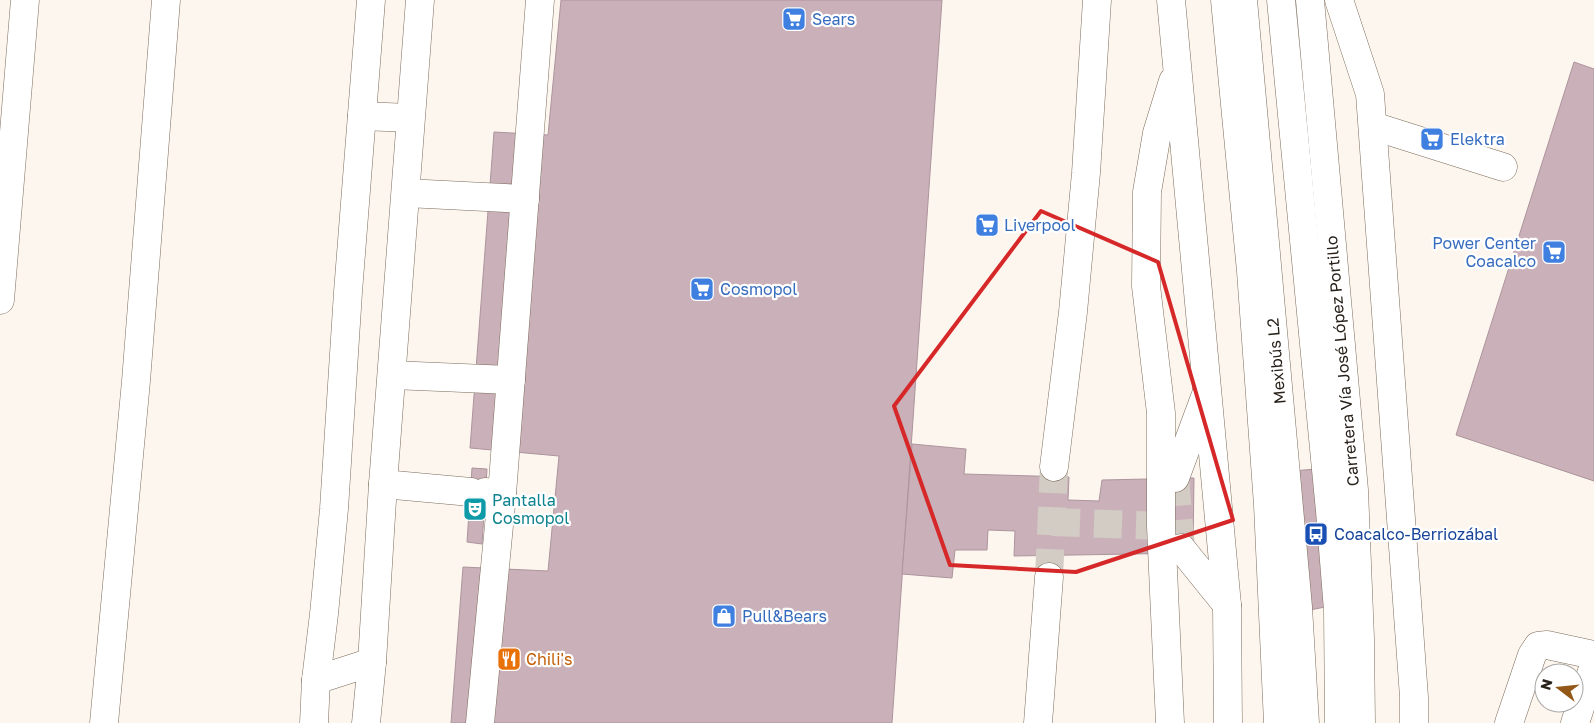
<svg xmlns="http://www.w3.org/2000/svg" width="1594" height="723" font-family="'Golos Text',sans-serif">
<rect width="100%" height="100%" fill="#fdf6ee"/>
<g fill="#cab0b9" stroke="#ad949d">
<path d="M561,0H942L892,723H451L463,567L548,571L559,456L470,448L494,132L548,135Z"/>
<path d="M1574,62L1594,69V481L1456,435Z"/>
<path d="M912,444L966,449L964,474L1069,477L1068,500L1099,501L1102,480L1194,478L1193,553L1014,556L1015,531L988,530L987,550H955L952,578L902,574Z"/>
<path d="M472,468L487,469L482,544L467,542Z"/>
<path d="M1316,469L1330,606L1305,611L1292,471Z"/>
</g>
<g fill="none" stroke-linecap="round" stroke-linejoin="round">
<g stroke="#d3ccc4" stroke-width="28" stroke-dasharray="28 14" stroke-linecap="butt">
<path d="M1175,478L1181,548"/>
<path d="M1052,522L1161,526"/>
<path d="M1049,577L1054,467"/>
</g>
<g stroke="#7c6c5b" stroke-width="29">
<g id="minor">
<path d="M1171,0L1227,605L1228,723"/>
<path d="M1243,0L1298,607L1305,723"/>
<path d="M1281,0L1330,511L1338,610L1339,723"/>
<path d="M1339,0L1370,94L1414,697V723"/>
<path d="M362,116L410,118"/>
<path d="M1373,126L1503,167"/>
<path d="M406,193L525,199"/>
<path d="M0,300L25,0"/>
<path d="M392,375L511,380"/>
<path d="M1054,467L1073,312L1086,173L1097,0"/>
<path d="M1175,478L1205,397"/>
<path d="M383,484L471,492"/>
<path d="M485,492L502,494L540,0"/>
<path d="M1181,548L1227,605"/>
<path d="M316,680L372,662"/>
<path d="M104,723L136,381L166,0"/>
<path d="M314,723L316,680L324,614L334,509L348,292L371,0"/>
<path d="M366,723L372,662L383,484L420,0"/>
<path d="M480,723L502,494"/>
<path d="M1038,723L1049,577"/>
<path d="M1170,723L1161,526V413L1146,286L1147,192L1157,133L1173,81"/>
<path d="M1509,723L1532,655L1538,646L1547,645L1594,655"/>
<path d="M1575,723L1594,665"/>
</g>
</g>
<g stroke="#7c6c5b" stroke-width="29">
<g id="major">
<path d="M1225,0L1251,271L1268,505L1278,723"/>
<path d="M1310,0L1354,490L1360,638L1361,723"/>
</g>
</g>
<use href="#minor" stroke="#fff" stroke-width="28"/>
<use href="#major" stroke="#fff" stroke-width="28"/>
</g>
<path fill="none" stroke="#d62828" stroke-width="4" stroke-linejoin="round" d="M1041,211L1158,262L1233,520L1076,572L950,565L894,406Z"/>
<defs>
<g id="supermarket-square" transform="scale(1.25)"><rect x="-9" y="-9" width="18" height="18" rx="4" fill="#3f7fe0" stroke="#fff"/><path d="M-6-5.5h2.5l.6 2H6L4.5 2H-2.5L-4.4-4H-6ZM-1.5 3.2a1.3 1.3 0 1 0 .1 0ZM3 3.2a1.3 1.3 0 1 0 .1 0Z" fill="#fff"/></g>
<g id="theatre-square" transform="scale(1.25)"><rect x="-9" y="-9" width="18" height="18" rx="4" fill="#0f9aa8" stroke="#fff"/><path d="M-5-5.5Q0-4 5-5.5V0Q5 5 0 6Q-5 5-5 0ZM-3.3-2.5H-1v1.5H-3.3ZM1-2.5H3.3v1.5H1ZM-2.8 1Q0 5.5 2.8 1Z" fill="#fff"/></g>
<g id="bus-square" transform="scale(1.25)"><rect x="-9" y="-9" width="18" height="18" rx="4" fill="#1a4fb4" stroke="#fff"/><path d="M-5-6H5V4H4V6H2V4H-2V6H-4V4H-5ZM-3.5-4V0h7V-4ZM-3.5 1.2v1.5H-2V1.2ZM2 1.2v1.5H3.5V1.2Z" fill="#fff"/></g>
<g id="shop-square" transform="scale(1.25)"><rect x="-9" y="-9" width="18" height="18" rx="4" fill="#3f7fe0" stroke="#fff"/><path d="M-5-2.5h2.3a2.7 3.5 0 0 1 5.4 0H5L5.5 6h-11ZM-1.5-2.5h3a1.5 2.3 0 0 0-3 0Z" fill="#fff"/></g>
<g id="restaurant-square" transform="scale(1.25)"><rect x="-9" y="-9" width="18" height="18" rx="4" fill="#e8710a" stroke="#fff"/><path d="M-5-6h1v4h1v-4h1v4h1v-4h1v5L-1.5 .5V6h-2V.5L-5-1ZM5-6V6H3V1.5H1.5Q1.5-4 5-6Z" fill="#fff"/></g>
</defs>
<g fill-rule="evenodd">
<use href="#supermarket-square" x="794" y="19"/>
<use href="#supermarket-square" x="1432" y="139"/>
<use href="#supermarket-square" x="987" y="225"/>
<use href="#supermarket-square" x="1554" y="252"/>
<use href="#supermarket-square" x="702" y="289"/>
<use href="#theatre-square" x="475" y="509"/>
<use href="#bus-square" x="1316" y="534"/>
<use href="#shop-square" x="724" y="616"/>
<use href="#restaurant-square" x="509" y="659"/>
</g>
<g text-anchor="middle" stroke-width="4.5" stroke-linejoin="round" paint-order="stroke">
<g font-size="16" fill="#366cbe" stroke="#fff" text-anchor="start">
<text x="812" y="25">Sears</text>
<text x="1450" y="145">Elektra</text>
<text x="1004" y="231">Liverpool</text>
<text x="1536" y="249" text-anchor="end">Power Center<tspan x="1536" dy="18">Coacalco</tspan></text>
<text x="720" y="295">Cosmopol</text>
<text x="742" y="622">Pull&amp;Bears</text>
</g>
<g font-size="16" fill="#29221b" stroke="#fff">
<text transform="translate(1276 361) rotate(-95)" y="6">Mexibús L2</text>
<text transform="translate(1342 361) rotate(-95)" y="6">Carretera Vía José López Portillo</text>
</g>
<g font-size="16" fill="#0d838f" stroke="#fff" text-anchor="start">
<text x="492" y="506">Pantalla<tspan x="492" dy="18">Cosmopol</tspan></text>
</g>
<g font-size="16" fill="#164399" stroke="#fff" text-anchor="start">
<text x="1334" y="540">Coacalco-Berriozábal</text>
</g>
<g font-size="16" fill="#c56008" stroke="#fff" text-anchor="start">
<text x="526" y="665">Chili's</text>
</g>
</g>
<g transform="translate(1559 688) rotate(286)"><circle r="24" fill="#ffffff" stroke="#a9a7a4"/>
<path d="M0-4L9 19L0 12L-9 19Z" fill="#935818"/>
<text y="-8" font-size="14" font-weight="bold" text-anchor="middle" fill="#29221b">N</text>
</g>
</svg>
